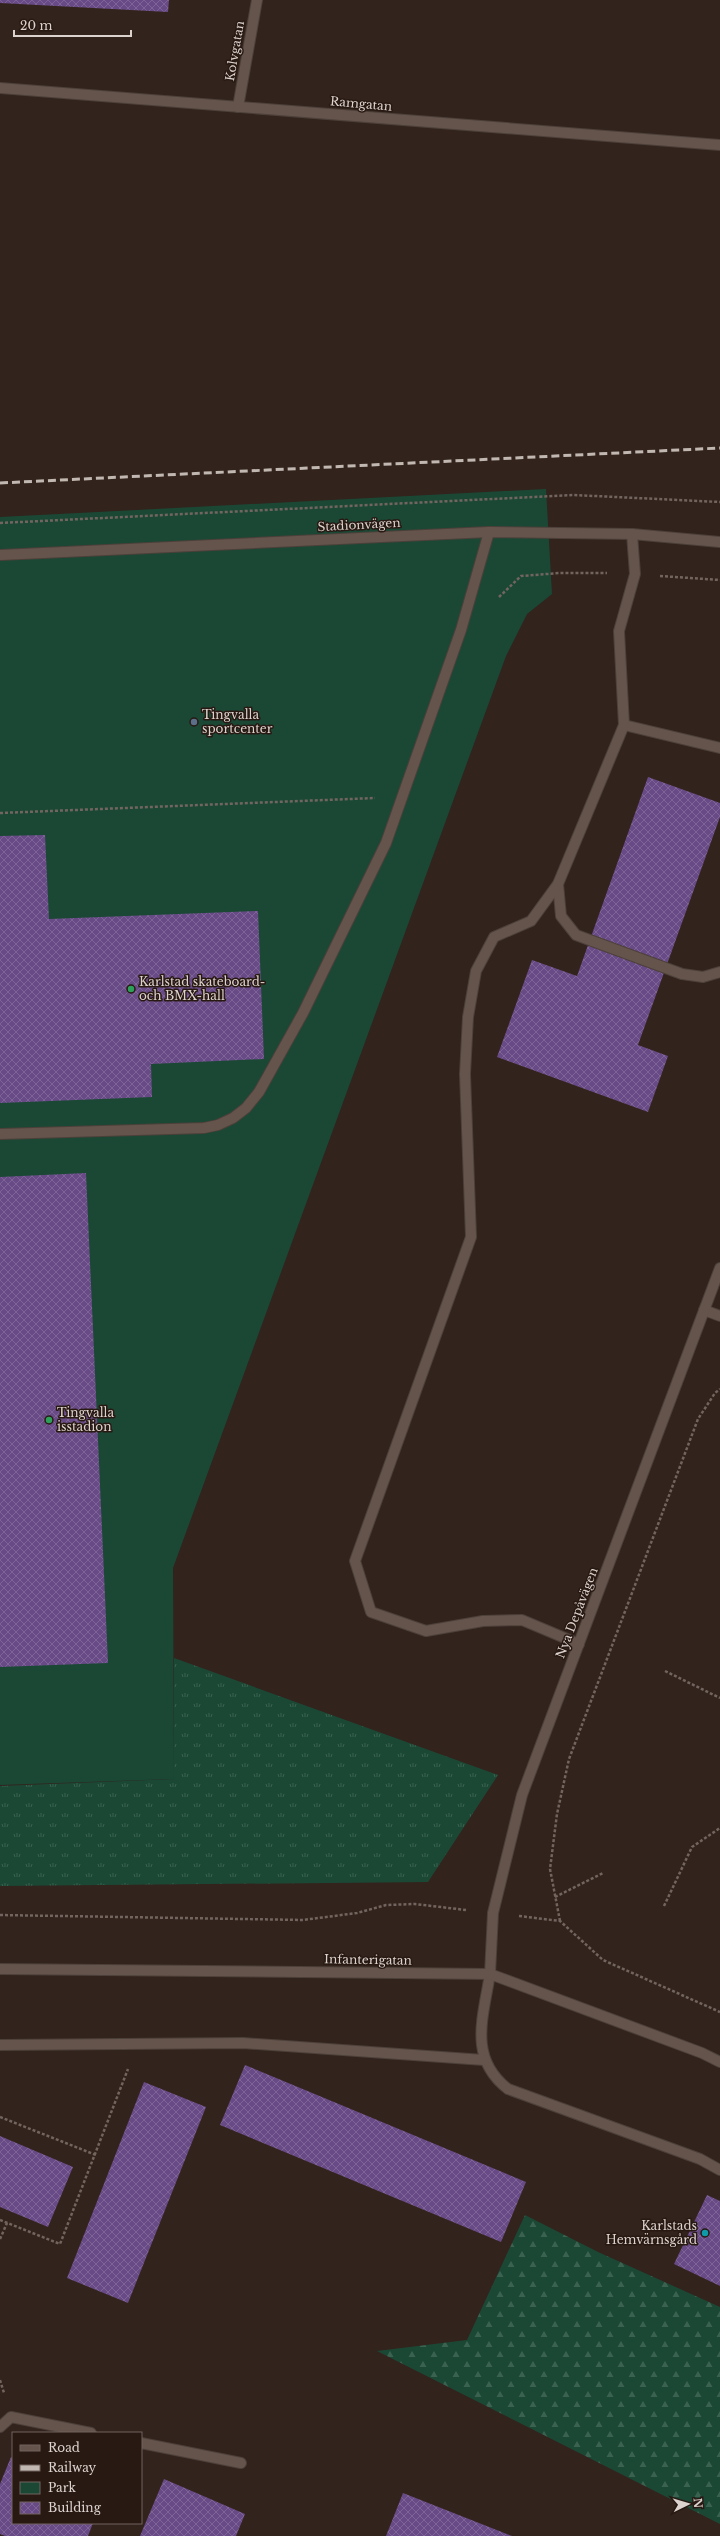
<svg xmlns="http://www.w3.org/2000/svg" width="720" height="2536" font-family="'Libre Baskerville',serif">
<defs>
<pattern id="grass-tufts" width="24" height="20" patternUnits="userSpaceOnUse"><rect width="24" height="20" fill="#1a4835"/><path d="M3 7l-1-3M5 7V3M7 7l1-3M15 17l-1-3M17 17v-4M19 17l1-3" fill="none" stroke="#3b6251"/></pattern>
<pattern id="forest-firs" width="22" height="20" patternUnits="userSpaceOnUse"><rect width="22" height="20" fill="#1a4835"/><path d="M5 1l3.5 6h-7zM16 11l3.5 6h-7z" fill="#3b6251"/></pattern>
<pattern id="building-cross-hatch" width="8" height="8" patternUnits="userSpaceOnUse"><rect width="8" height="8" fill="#684a86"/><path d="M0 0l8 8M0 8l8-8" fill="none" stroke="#7d6396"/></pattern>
</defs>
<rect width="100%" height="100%" fill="#32231c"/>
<path fill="url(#grass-tufts)" d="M174,1658L498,1775L428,1882L0,1886V1786L174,1779Z"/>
<path fill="url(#forest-firs)" d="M525,2215L598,2252L720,2307V2524L377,2351L467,2340Z"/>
<path fill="#1a4835" d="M546,489L552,594L527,614L506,656L173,1568L174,1779L0,1785V517Z"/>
<g fill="url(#building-cross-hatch)">
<path d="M0,0H169L168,12L0,3Z"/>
<path d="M648,777L720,803V817L638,1045L668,1056L648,1112L497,1057L532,960L577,976Z"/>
<path d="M45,835L49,919L258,911L264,1059L151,1064L152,1097L0,1103V836Z"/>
<path d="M86,1173L108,1663L0,1667V1177Z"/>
<path d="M245,2065L526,2182L501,2242L220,2125Z"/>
<path d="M144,2082L206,2107L128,2303L67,2278Z"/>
<path d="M0,2136L73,2167L48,2227L0,2207Z"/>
<path d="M707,2195L720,2201V2286L674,2264Z"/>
<path d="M11,2457L13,2458V2523H93L88,2536H5L0,2534V2484Z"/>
<path d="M164,2479L245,2514L236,2536H140Z"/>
<path d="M403,2493L512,2536H386Z"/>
</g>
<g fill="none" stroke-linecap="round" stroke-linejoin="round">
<g stroke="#4c403a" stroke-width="12">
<g id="service">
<path d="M624,725L720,748"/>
<path d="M558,884L561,916L576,935L682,974L703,977L720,972"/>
<path d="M0,1134L204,1128L218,1125L233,1118L246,1108L259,1092L303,1013L386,843L461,630L489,532"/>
<path d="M704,1310L720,1316"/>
<path d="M579,1644L522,1620L483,1621L426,1631L371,1612L355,1561L471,1237L465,1074L468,1017L476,971L494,937L531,921L558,884L624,725L619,631L635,574L632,534"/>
<path d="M490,1974C483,2018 468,2058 508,2089L700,2159L720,2170"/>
<path d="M0,2045L243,2043L484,2060"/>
<path d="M0,2427L11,2417L91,2433"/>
<path d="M141,2443L241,2463"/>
</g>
</g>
<g stroke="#4c403a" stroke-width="12">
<g id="minor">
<path d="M0,88L720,145"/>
<path d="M238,107L257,0"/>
<path d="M0,555L489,532L632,534L720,542"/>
<path d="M490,1974L493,1913L522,1795L720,1268"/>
</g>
</g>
<g stroke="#4c403a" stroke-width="12">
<path id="tertiary" d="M0,1969L490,1974L702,2053L720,2062"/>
</g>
<g stroke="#72655f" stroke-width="2.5" stroke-dasharray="3 2" stroke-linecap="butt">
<path d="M0,523L574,495L720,502"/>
<path d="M660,576L720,580"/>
<path d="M499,597L521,576L560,573H607"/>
<path d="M0,813L375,798"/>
<path d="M665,1671L720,1698"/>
<path d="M555,1897L603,1873"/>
<path d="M664,1906L692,1847L720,1828"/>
<path d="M0,1915L303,1920L357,1913L386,1905L415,1904L466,1910"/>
<path d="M519,1916L560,1921L603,1960L720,2012"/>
<path d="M560,1921L550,1869L557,1814L569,1759L698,1419L715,1393L720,1389"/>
<path d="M0,2117L96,2155"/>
<path d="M0,2220L60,2244L128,2069"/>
<path d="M0,2239L7,2223"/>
<path d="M0,2380L4,2393"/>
</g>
<use href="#service" stroke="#65544c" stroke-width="10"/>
<use href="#minor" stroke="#65544c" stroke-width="10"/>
<use href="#tertiary" stroke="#65544c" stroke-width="10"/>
<path stroke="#c2b8b2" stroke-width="3" stroke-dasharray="8 4" stroke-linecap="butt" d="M0,483L720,448"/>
</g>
<circle fill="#5c6f8a" stroke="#281913" stroke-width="1.5" cx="194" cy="722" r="4"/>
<g fill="#2e9e5b" stroke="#281913" stroke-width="1.5">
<circle cx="131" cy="989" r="4"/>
<circle cx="49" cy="1420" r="4"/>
</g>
<circle fill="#0f9aa8" stroke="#281913" stroke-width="1.5" cx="705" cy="2233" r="4"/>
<g text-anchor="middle" stroke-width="3" stroke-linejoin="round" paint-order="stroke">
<g font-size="12" fill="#ddd3ce" stroke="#281913">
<text transform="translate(235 51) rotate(-80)" y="4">Kolvgatan</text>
<text transform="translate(361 104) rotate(5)" y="4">Ramgatan</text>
<text transform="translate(359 525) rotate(-3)" y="4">Stadionvägen</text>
<text transform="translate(577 1613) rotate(-69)" y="4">Nya Depåvägen</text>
<text transform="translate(368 1960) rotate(1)" y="4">Infanterigatan</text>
</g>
<g font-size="12" fill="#ddd3ce" stroke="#281913" text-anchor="start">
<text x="202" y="719">Tingvalla<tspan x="202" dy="14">sportcenter</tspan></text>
<text x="139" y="986">Karlstad skateboard-<tspan x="139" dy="14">och BMX-hall</tspan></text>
<text x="57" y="1417">Tingvalla<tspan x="57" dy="14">isstadion</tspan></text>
<text x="697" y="2230" text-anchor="end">Karlstads<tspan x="697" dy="14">Hemvärnsgård</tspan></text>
</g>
</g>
<rect x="12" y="2432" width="130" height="92" fill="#281913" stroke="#70635e"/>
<rect x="20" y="2445" width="20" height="6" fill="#65544c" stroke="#70635e"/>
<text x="48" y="2452" font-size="12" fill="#ddd3ce">Road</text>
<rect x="20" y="2465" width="20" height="6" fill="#c2b8b2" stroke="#70635e"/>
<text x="48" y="2472" font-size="12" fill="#ddd3ce">Railway</text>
<rect x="20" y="2482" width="20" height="12" fill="#1a4835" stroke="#70635e"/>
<text x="48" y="2492" font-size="12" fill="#ddd3ce">Park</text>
<rect x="20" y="2502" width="20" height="12" fill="url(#building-cross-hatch)" stroke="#70635e"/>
<text x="48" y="2512" font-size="12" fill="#ddd3ce">Building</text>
<g transform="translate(688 2504) rotate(85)" stroke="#281913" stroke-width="3" paint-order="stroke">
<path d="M0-3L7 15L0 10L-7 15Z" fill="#ddd3ce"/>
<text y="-6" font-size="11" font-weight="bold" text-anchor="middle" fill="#ddd3ce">N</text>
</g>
<path d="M14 30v6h117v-6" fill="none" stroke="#ddd3ce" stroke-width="2"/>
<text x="20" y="30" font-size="12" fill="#ddd3ce" stroke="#281913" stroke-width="3" paint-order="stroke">20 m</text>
</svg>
